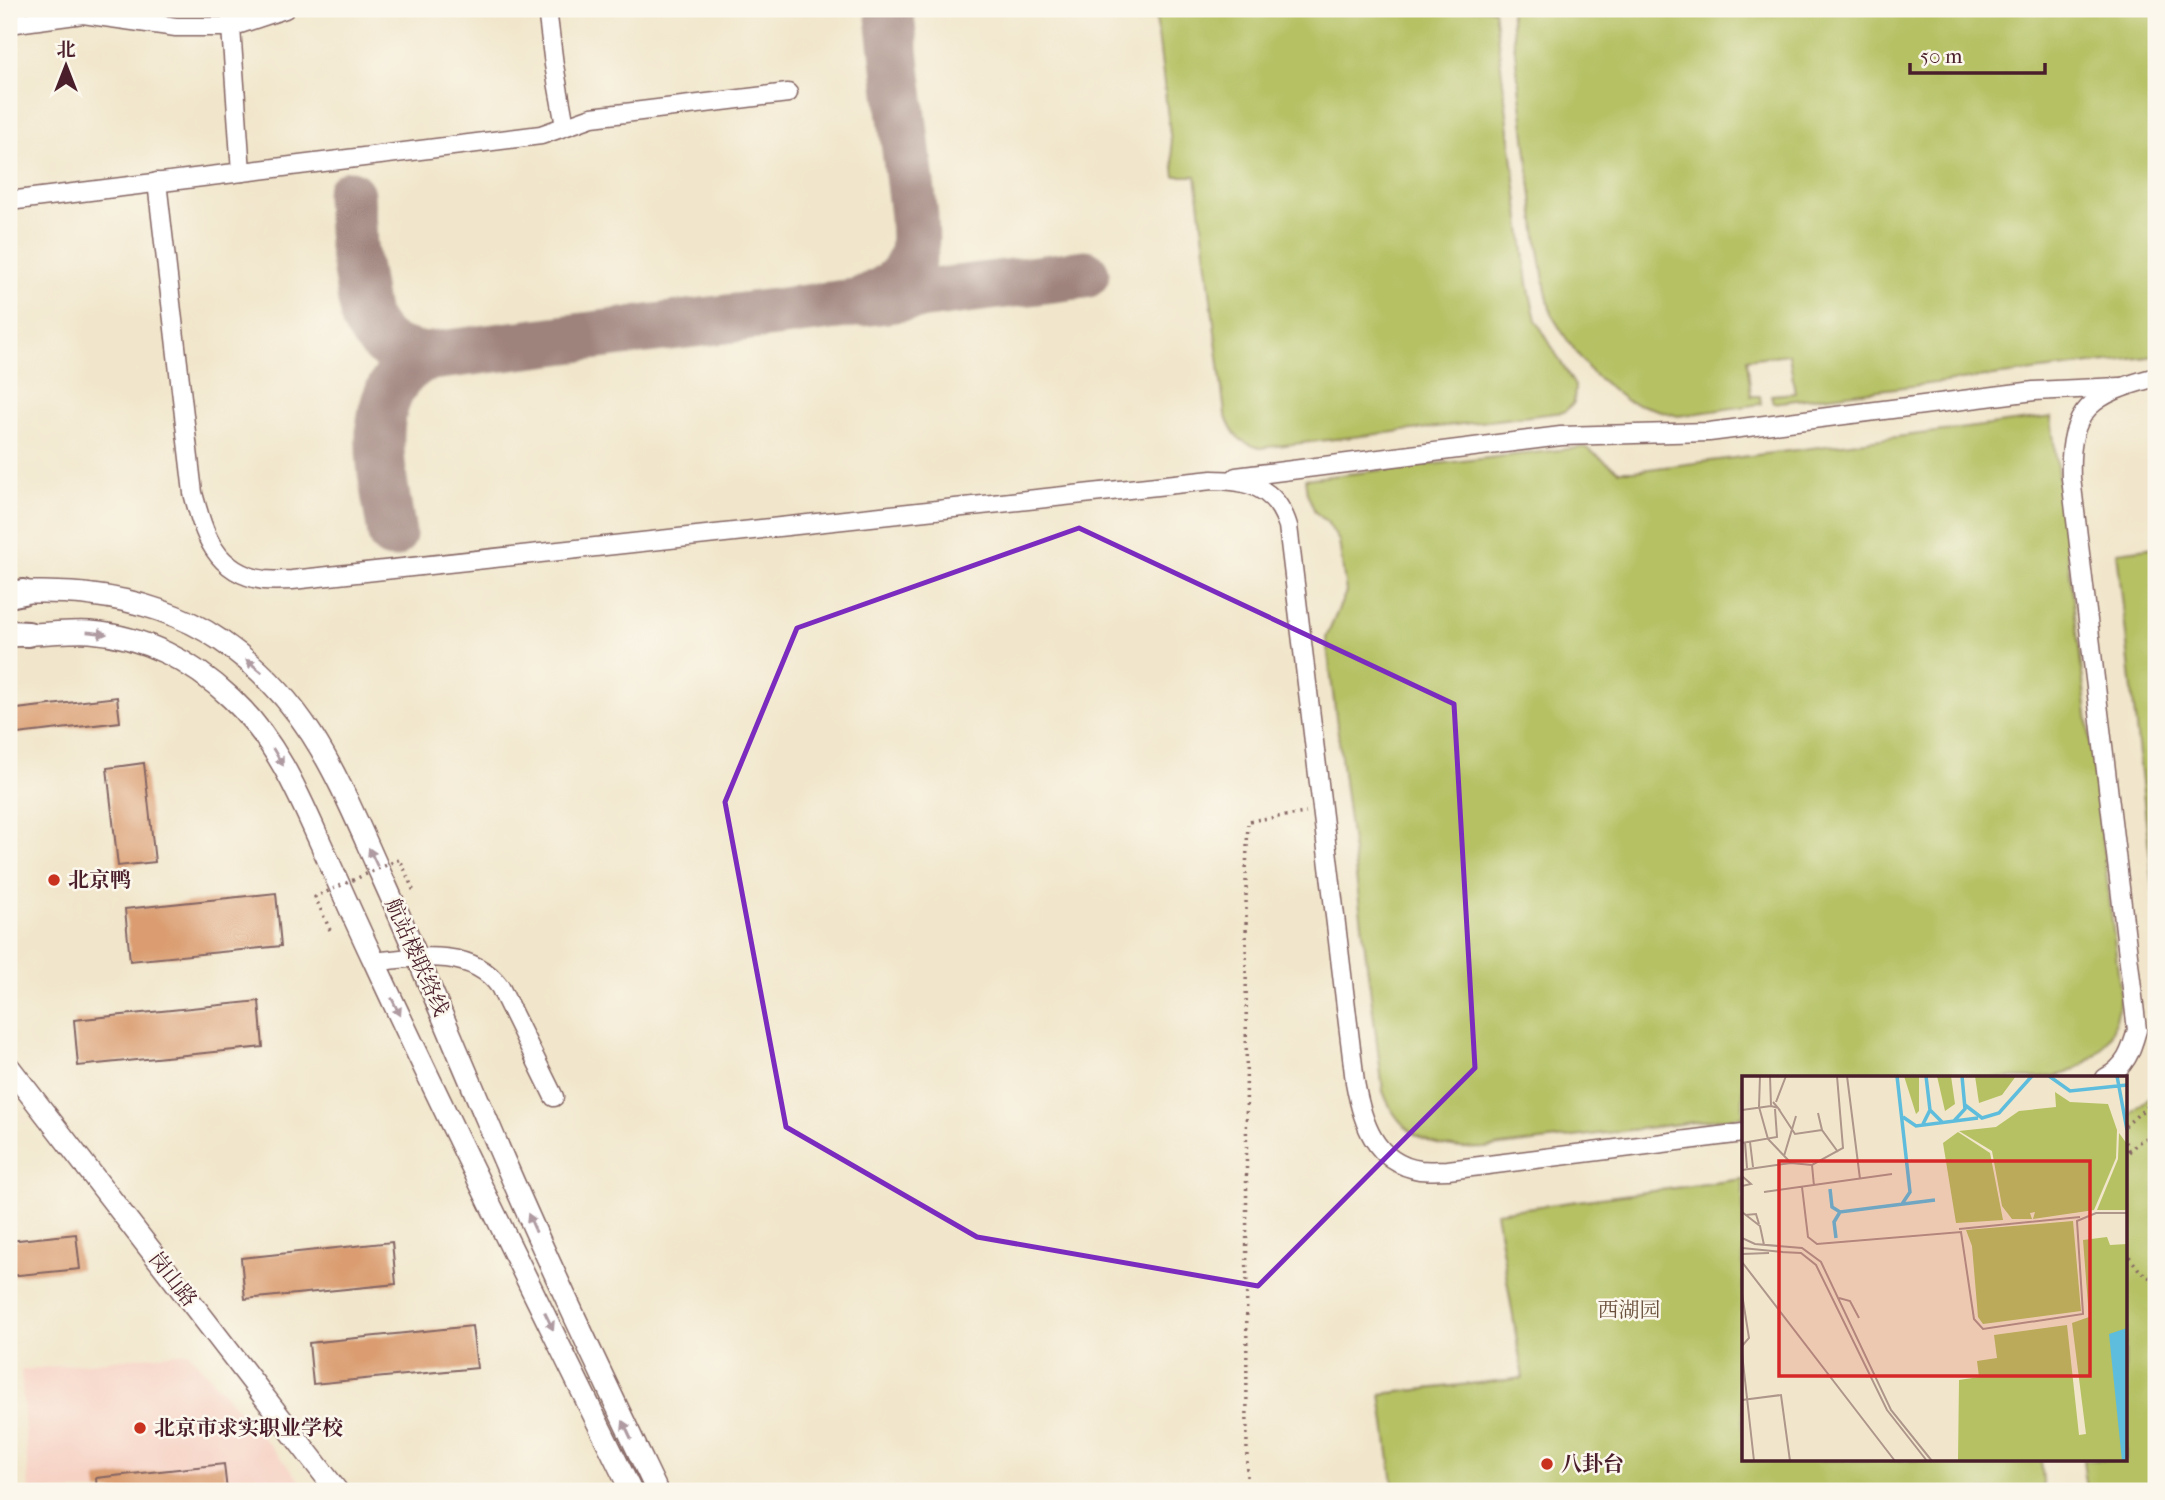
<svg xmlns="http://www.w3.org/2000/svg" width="2165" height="1500" font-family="'IM FELL French Canon','Noto Serif SC',serif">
<rect width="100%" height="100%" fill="#fbf7ec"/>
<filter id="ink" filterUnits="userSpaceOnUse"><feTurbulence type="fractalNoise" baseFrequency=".0143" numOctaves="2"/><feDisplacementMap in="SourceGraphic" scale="14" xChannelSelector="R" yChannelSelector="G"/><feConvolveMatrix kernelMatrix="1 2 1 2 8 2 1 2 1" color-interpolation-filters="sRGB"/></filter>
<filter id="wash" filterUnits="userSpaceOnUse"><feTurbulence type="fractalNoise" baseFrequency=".00686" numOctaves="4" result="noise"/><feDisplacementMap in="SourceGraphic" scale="28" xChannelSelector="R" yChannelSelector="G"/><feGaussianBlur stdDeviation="1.57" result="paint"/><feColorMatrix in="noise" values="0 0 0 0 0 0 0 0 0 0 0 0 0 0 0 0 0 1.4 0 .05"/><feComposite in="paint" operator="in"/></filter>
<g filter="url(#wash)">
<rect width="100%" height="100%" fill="#f1e6cb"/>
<path fill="#f6d2c4" d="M188,1352L305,1486L306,1491H29L21,1370Z"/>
<g fill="#b5c163" stroke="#807047" stroke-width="2">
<path d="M1155,9H1494L1528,284L1536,320L1575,386L1574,403L1564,412L1260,448C1238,442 1233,435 1225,414L1196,176H1175Z"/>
<path d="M1510,9H2156V356L1773,403L1771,395L1795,393L1789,354L1747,359L1751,396H1760L1761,404L1678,416L1627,401L1591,372L1566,338L1551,314L1544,281L1536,231Z"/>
<path d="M2051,417L2120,987C2120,1026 2107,1055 2069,1072C2061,1076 2051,1076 2042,1078H1743V1116L1485,1148C1437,1151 1400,1139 1383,1091L1326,638L1346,592L1339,541L1327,522L1315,512L1307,493L1305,479L1585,447L1619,471H1633Z"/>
<path d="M2156,547V912L2117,552Z"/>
<path d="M2156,1092V1491H2087L2083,1460H2125V1118Z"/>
<path d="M1743,1179V1460H2041L2044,1491H1394L1381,1394L1523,1378L1496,1212Z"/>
</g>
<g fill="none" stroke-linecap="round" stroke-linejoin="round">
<g stroke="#9e827b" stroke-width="49">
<path d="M350,195L353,246L365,318L374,332L384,343L396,350L424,357L1085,274"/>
<path d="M861,301C885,292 909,279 914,250C916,239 914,227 914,216L889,9"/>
<path d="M392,534C383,474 358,392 424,357"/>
</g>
</g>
<g id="blocks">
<g fill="#da9c70">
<path d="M117,697L120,722L9,735V710Z"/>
<path d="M144,763L155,862L118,866L107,768Z"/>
<path d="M276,893L281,946L130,961L125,909Z"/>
<path d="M259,1001L263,1047L78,1066L74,1020Z"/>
<path d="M76,1234L80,1269L9,1276V1241Z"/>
<path d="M392,1242L396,1284L245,1299L241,1258Z"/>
<path d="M472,1326L477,1368L313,1384L309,1343Z"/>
<path d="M224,1464L227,1491H97L96,1478Z"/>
</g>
</g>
</g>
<g filter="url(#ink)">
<use href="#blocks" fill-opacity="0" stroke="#846563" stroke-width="2"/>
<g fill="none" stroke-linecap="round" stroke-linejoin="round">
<g stroke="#846563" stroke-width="21">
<g id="minor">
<path d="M77,9L83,14L176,27H231L285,9"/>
<path d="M547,9L554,65L565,126"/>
<path d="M9,24L83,14"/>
<path d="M231,27L241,172"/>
<path d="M157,182L193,493C204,534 215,573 264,580C273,581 283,580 292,580L1212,480C1248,480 1276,487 1288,526L1355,1082C1362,1121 1374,1163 1420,1170C1429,1171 1439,1170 1448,1170L1743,1133"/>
<path d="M9,201L541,135L592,117L788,93"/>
<path d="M1236,477L1561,436L1709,432L2034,391L2120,387"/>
<path d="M374,962C416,957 472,947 500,987L554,1097"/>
<path d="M2105,1078C2126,1067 2131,1051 2137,1030L2071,478C2068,407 2093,394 2156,377"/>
</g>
</g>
<g stroke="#846563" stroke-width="24">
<g id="major">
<path d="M9,591C36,593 65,591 92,595C136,600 184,615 220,640C311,702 339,782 382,877C418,956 451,1037 486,1118C539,1244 598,1367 657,1491"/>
<path d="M11,636C37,634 64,631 90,632C144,636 193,662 231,698C274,738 297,790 320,842C338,882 355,921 374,961C456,1139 545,1315 631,1491"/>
<path d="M9,1067L337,1491"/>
</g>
</g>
<g stroke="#846563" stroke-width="28">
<g id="highway">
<path d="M9,595L23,592"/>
<path d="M9,633L28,634"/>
</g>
</g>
<g stroke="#846563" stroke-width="3.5" stroke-dasharray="2 5" stroke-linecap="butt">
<path d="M2125,1126L2156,1099"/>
<path d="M2125,1142L2129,1152"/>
<path d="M2129,1152L2137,1143L2156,1133"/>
<path d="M2125,1251L2140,1271L2156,1282"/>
<path d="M1247,1491L1246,872L1248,821L1306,813"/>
</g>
<use href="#minor" stroke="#fff" stroke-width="18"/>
<use href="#major" stroke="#fff" stroke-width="21"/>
<use href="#highway" stroke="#fff" stroke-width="24"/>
<path stroke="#846563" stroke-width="3.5" stroke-dasharray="2 5" stroke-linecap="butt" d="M330,930L315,897L400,859L414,892"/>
</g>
<defs><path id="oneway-solid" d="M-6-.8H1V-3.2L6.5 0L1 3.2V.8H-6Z" transform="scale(1.75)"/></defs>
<g fill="#ae9aa0">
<use href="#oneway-solid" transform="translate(97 633) rotate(6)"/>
<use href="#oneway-solid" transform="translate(254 666) rotate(-141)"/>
<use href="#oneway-solid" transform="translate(278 757) rotate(59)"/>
<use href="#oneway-solid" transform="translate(373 857) rotate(-115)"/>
<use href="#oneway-solid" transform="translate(396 1007) rotate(64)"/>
<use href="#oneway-solid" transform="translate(532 1223) rotate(-114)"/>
<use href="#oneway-solid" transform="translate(549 1321) rotate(64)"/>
<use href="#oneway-solid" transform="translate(627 1430) rotate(-115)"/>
</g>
</g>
<path fill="none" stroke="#7b2cbf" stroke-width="5" stroke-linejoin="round" d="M1079,528L1454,704L1475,1068L1258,1286L977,1237L786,1127L725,802L797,628Z"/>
<g fill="#c8321e" stroke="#fbf7ec" stroke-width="2.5">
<circle cx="54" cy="880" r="7"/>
<circle cx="140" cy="1428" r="7"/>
<circle cx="1547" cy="1464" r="7"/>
</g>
<g text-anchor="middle" stroke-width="5" stroke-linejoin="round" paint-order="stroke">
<g font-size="21" font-weight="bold" fill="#4a1f2b" stroke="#fbf7ec" text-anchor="start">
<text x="68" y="887">北京鸭</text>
<text x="154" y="1435">北京市求实职业学校</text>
<text x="1561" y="1471">八卦台</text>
</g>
<g font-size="21" fill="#4a1f2b" stroke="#fbf7ec">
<text transform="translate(417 957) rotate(66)" y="7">航站楼联络线</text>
<text transform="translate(173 1279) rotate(52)" y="7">岗山路</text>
</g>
<g font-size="21" fill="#6a503c" stroke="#fbf7ec">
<text x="1629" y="1317">西湖园</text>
</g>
</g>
<g transform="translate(1742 1076)">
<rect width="385" height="385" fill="#f1e6cb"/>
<path d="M177,0V35L174,38L162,0ZM209,0L213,28L203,35L195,0ZM274,0L260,19L237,27L233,0ZM313,16L328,26L366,28L375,54L374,82L352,134L291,143L293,136L288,137L290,143H270L260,130L250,75L217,55L254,51L277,35L314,31ZM216,56L248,77L261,144L214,147L201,67ZM377,57L385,68V134H355L376,83ZM331,145L339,235L241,248L236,241L230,170L224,154ZM365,161L368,169L385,168V385H216L217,304L237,301L235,285L255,282L252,259L325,249L337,359L344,358L330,247L347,241L341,164Z" fill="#b5c163"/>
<path d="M385,252V384L380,385L367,258Z" fill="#5ebddc"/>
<path fill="none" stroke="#5ebddc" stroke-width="3.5" d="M155,0L168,116L160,128M184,0L188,34M307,0L328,15L385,9M375,0L385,54M223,29L240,42L257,37L290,0M161,41L174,50L236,42M212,45L223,33L220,0M181,48L188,34L200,46M88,113L90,131L98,136L193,124M94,162L92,146L98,136"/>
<path fill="none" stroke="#ae968b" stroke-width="2" d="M18,0L17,31L26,63L49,87L70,89L101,72L95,0M28,0L29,30L36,32L31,26M105,0L118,103M34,26L44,0M36,32L53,58L80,54M0,34L29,30M76,37L80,54L96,76M3,66L5,92M8,66L11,91M0,67L35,61L33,33M42,80L54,40M70,89L72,110M0,94L49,87M0,100L9,108L0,110M60,111L66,161L75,168L219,156L232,243L241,253L341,238L335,145L354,137H385M22,116L150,98M0,136L18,150L22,169M3,139L14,138L17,148M217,153L338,141M0,162L13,168L60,172L79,186L149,334L190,385M0,172L41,176M39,176L59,177L74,189L145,334L185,385M0,178L27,177M0,186L153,385M0,218L7,262L0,270M97,222L108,225L117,242M0,277L12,385M0,324L39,319L48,385"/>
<path fill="#d62828" fill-opacity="0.15" stroke="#d62828" stroke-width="3.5" d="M37,85H348V300H37Z"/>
<rect width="385" height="385" fill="none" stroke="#4a1f2b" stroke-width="3.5"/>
</g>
<rect width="2165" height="1500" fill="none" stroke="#fbf7ec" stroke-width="35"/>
<g transform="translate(66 66)" stroke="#fbf7ec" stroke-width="5" paint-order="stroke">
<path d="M0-5L12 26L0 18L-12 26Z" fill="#4a1f2b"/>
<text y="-10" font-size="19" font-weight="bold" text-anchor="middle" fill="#4a1f2b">北</text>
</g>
<path d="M1910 63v10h135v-10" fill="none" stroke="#4a1f2b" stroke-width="3.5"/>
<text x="1920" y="63" font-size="21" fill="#4a1f2b" stroke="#fbf7ec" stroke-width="5" paint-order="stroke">50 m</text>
</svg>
